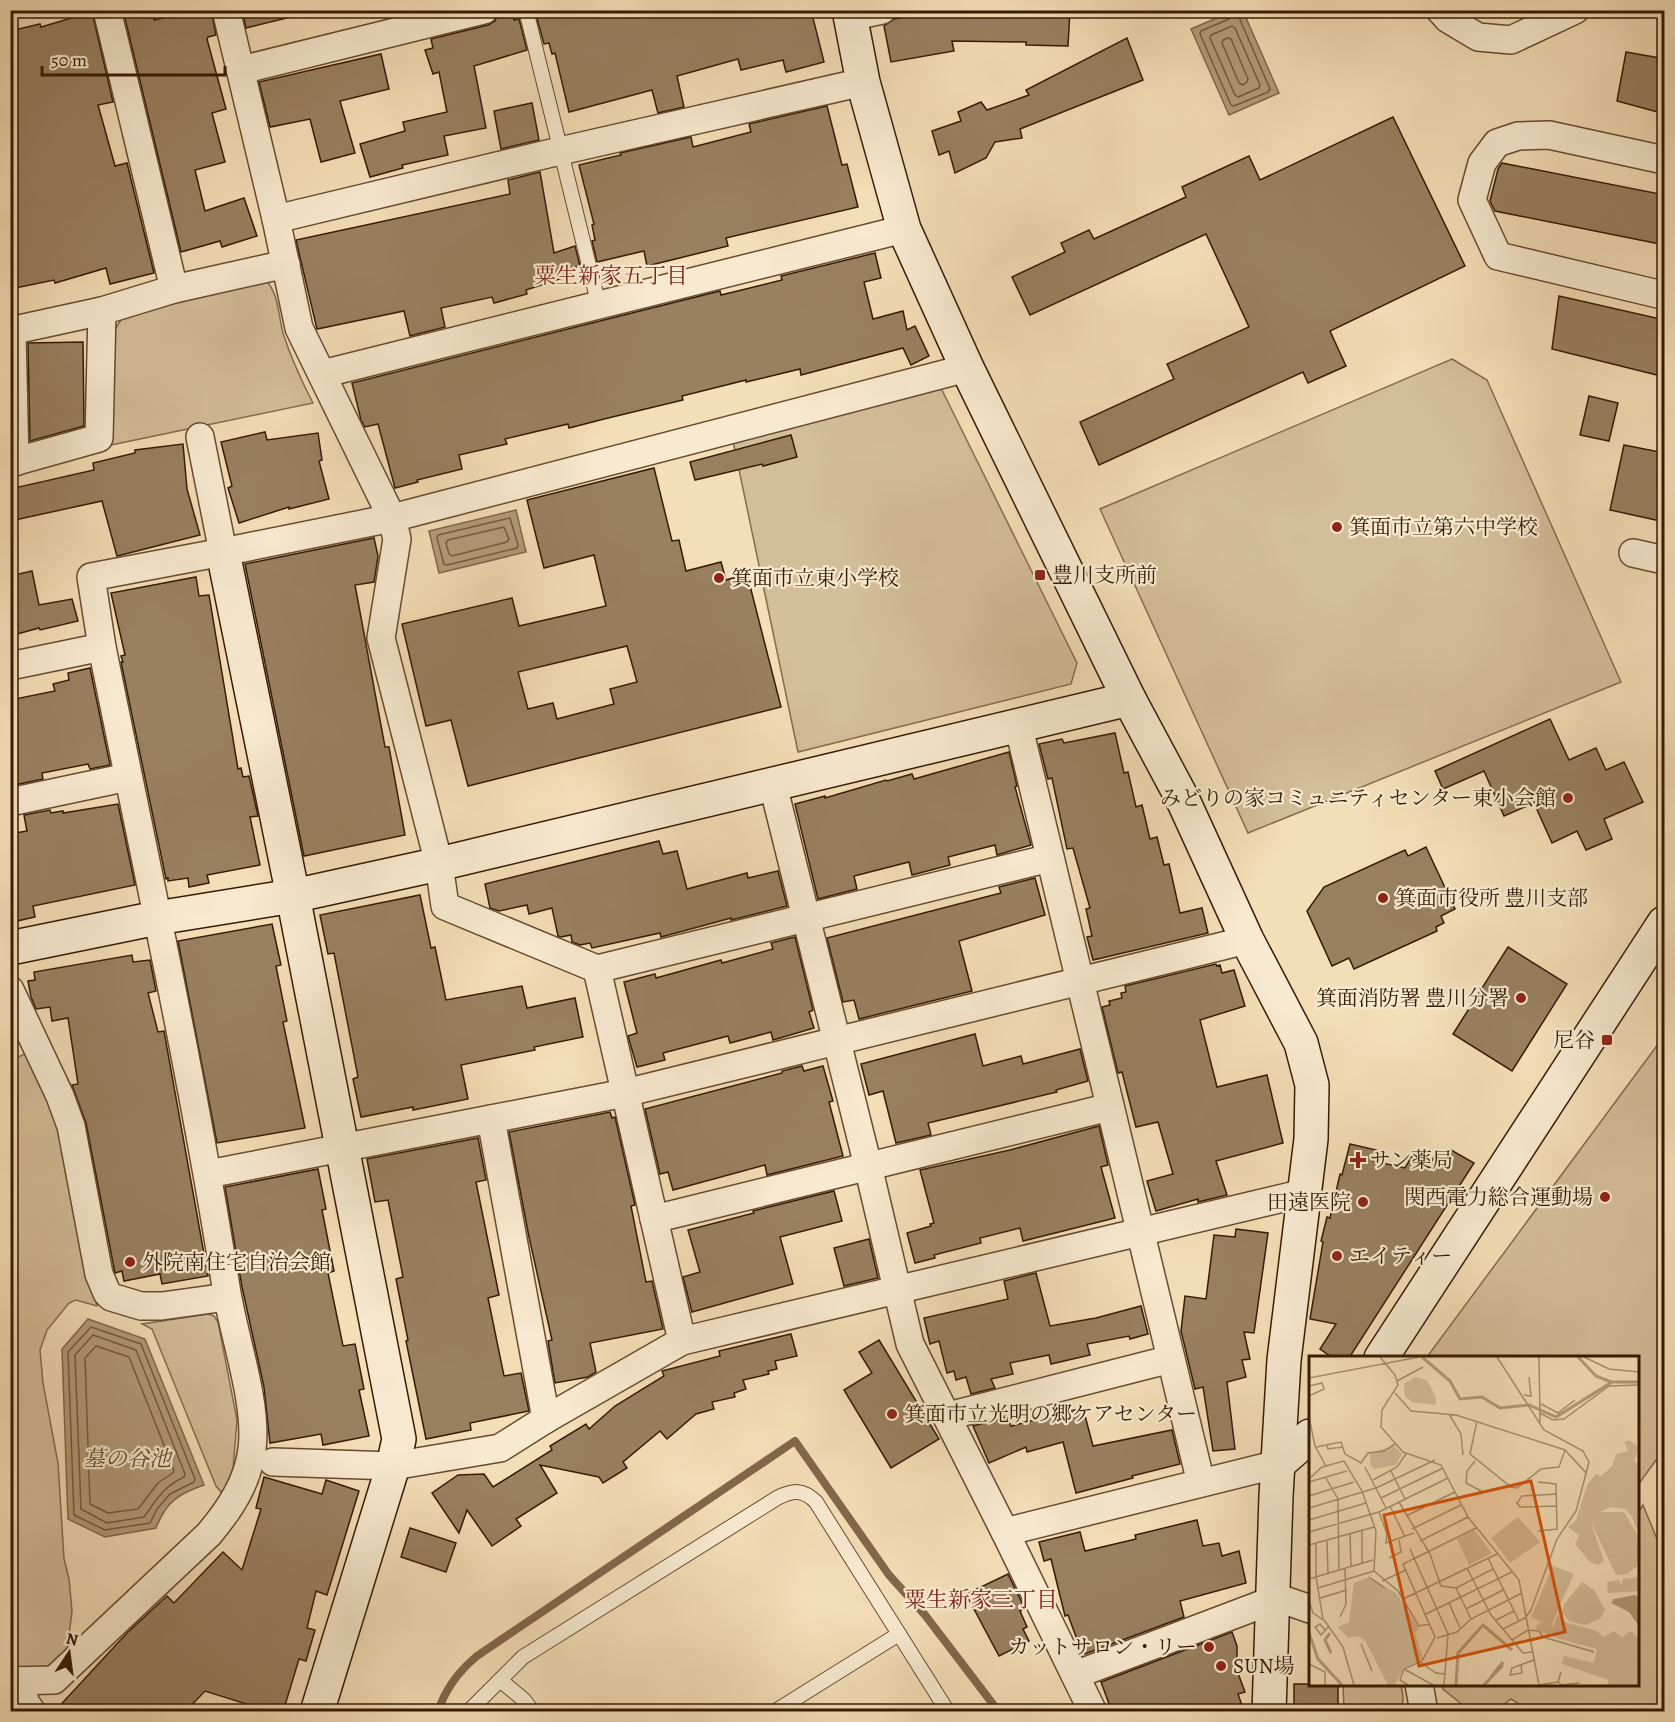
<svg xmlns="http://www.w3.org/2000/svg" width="1675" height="1722" font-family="Alegreya,'Noto Serif JP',serif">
<rect width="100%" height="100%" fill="#f4deb7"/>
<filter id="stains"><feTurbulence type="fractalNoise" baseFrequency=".00333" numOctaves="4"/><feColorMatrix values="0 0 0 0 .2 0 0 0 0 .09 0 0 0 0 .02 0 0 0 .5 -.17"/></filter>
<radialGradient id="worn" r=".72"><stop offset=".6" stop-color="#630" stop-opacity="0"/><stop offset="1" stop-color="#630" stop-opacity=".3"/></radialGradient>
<g fill="#d4bd99" stroke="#856c4e" stroke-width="1.5">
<path d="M266,280C279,295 278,314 283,333C291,358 301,380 313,403L111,445V335L123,317Z"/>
<path d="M1452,359L1487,380L1621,682L1248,833L1100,509Z"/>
<path d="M941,388L1077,663L1071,684L798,752L733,441Z"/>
<path d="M1664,1036V1449L1638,1485V1358L1427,1357Z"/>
<path d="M11,1045L16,1058L29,1052L57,1112L97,1306L76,1300L69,1303L47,1330L40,1350L43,1383L58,1463L64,1559L69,1579L72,1611L67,1651C43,1673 42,1672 11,1671Z"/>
<path d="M208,1314L214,1316L218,1322L237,1420L233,1469L223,1494L216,1486L152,1329L142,1324Z"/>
<path d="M1643,1505L1664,1556V1711H1530L1511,1699L1495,1711H1470L1443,1689L1441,1685L1638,1684V1513Z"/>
<path d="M1343,1685H1401C1403,1695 1406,1705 1396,1711H1344Z"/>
</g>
<g fill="#b39b7a" stroke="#81674b" stroke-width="1.5">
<path d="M1233,11H1243L1279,93L1229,115L1191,29Z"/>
<path d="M516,510L526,552L439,573L429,531Z"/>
<path d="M88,1319L145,1339L204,1485C178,1494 166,1502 156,1528L105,1537L68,1519L62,1349Z"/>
</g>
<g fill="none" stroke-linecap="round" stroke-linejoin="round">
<g stroke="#745a3f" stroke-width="1.5">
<path d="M1234,14L1238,15L1270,89L1268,92L1234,106L1231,105L1200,34L1201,31L1229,19Z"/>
<path d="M1232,26L1235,28L1260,85L1259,88L1238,97L1235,95L1210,38L1211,35Z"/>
<path d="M1228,38L1231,39L1248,79L1247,82L1243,85L1239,83L1222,43L1223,40Z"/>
<path d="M510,518L518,545L517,548L447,565L444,564L437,538L438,535Z"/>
<path d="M504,527L509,539L507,542L452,556L449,554L446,543L448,540Z"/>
<path d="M91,1327L141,1344L195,1479L194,1482L170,1494L157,1509L150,1523L105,1530L74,1515L68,1352Z"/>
<path d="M93,1335L136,1350L185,1474L184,1477C163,1487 157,1499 144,1517L107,1523L81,1509L75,1355Z"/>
<path d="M96,1346L129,1357L174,1470L173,1473L158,1483L138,1509L108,1513L90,1504L85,1358Z"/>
</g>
<path stroke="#81674b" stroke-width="8" d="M438,1712C445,1689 459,1671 477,1656L795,1441L889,1575L925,1615L999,1712"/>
</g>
<g fill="#998061" stroke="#361a04" stroke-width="1.5" fill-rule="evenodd">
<path d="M123,10H151L154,20L196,10H211L216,35L208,37L207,39L226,109L212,113L225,162L195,170L205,211L244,198L257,236L222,247L220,241L181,252Z"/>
<path d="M242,10H286L287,18L246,28Z"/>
<path d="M499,10H513L514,20L519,19L527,50L474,66L486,128L444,136L448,155L402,165L403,168L370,177L360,144L405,131L403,122L447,112L439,72L433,74L425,50L433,48L431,39L488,25L495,21Z"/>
<path d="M554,10H811L824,62L786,72L783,60L741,70L738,59L677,76L684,107L658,113L652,90L569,112L555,53L552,54L549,43L544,44L536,15Z"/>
<path d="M1027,10H1070L1068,46L1026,45V42L952,41L954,51L891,62L884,26L894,19L938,11L1027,12Z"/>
<path d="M92,12L113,102L98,105L115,166L127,163L154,273L110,284L106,268L55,283L54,280L10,289V31L40,24L41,27Z"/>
<path d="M1127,38L1143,80L1020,129L1022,138L995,142L986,158L955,173L949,151L939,155L932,131L961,121L958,112L981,102L987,110L1029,95L1026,90Z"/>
<path d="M1626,52L1665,59V114L1617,101Z"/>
<path d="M381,54L389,89L340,101L355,153L321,162L310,119L270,127L259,82Z"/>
<path d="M532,103L539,140L501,149L494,111Z"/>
<path d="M827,106L842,165L847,164L858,207L726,238L728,246L647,266L644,251L597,262L592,241L595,240L592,225L594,224L579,165L621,155L620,153L691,137L693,147L751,132L749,124Z"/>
<path d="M1393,117L1465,266L1330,331L1346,366L1308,383L1303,372L1099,465L1080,422L1174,379L1167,364L1249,327L1206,234L1030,315L1012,277L1065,252L1061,243L1089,230L1094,239L1186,197L1182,187L1249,156L1260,180Z"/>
<path d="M1502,163L1665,195V245L1495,211L1490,201L1498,169Z"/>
<path d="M540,172L554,253L575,246L580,266L569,269L571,275L526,290L527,294L494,303L492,297L441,308L445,327L410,336L404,311L317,329L296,240L510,194L508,180Z"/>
<path d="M875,253L881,278L864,282L873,319L903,311L907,330L915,326L929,356L911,365L903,348L801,375L800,369L746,382V380L682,396L683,400L604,419L569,428L568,424L505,439L507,444L459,455L462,469L417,480L418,482L395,488L378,424L365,427L361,420L352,383L720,291L721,295L782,280L781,276Z"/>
<path d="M1559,296L1665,320V377L1552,349Z"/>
<path d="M83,342L84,426L30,441L28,343Z"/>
<path d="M1589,396L1618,403L1609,441L1580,435Z"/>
<path d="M265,432L267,440L318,433L322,460L319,461L329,499L289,509V507L239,523L228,488L232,486L221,442Z"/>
<path d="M791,435L797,457L763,466L762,464L695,480L690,462Z"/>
<path d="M183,444L187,489L200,535L117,556L102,501L10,521V489L94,470L93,463L135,453V450Z"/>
<path d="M1624,445L1665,453V522L1610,510Z"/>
<path d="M654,468L672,541L679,540L686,571L721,562L726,580L747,574L781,707L468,786L451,720L426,726L402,624L512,598L519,626L606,606L594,555L544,568L527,500ZM627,646L637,682L610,689L614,704L557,719L553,703L528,709L518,672Z"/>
<path d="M374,538L378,556L374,582L355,585L385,747H389L405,835L304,856L245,564Z"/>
<path d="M32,571L39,605L72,599L78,621L40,630L39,628L10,636V576Z"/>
<path d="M196,577L199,596L209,595L238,769L241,768L243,777L249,776L258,816L250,817L260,865L207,875L209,883L189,887L188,878L168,881V878L166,879L121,662H123L121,656L125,655L111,593Z"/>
<path d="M90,668L110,765L90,769L88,764L42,773L43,779L10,786V700L55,691L53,684L69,680L68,673Z"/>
<path d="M1550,719L1569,760L1596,748L1606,770L1624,762L1643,802L1604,819L1612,839L1586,850L1577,831L1552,843L1534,803L1504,816L1484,771L1443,789L1435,771Z"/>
<path d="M1115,733L1124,773L1128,772L1136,807L1142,805L1150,839L1157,837L1164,865L1169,864L1180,913L1202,908L1208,933L1093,960L1087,937L1092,936L1086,909L1090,908L1073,848L1067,849L1052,778L1048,779L1039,744L1062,739L1064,743Z"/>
<path d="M1009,752L1017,786L1015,787L1031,845L997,855L995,845L948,857L950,865L912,875L909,862L854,876L857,889L818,899L795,804L825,796V798L886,780L887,781L912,774L914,779Z"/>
<path d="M118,804L135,885L33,906L35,917L17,921L16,918L10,919V834L27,831L24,815L50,810L51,813L63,811V813Z"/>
<path d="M659,841L663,854L677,851L687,889L747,873L748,878L778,871L787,906L731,920V918L661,937L660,933L592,948L590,943L580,945L572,942L571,935L561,937L558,936L552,908L529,914L527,905L499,911L490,908L485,884Z"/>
<path d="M1426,847L1455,909L1441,916L1444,923L1436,927L1437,931L1354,969L1349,958L1332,966L1307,911L1324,887L1405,850L1408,856Z"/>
<path d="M1035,878L1045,915L959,941L972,991L859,1019L854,1000L843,1002L827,938L1001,893L999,887Z"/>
<path d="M420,895L431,948L435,947L446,1000L522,986L527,1008L575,998L583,1037L534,1047L535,1050L461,1065L468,1099L413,1110V1107L361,1117L353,1079L358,1077L334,953L328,954L320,915Z"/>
<path d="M272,924L281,965L276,966L287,1021L283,1022L305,1128L217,1143L178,941Z"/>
<path d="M795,937L813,1010L809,1012L814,1028L773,1040L771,1032L730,1043L728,1036L663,1053L665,1060L637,1067L628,1036L637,1033L624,982L655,974L656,978L721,960L722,963L773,949L771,943Z"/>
<path d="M1508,947L1567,984L1512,1071L1453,1034Z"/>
<path d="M132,955L133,962L150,960L156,991L148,993L158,1032L164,1031L208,1276L162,1284L160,1274L124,1281L122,1271L115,1273L86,1123L72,1085L78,1084L68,1018L52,1021L50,1007L36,1009L31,997L28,981L35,980L34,972Z"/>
<path d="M1216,964L1217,966L1220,965L1222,973L1234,970L1245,1006L1200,1020L1217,1087L1267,1075L1283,1143L1216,1161L1227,1195L1198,1202V1199L1156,1211L1147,1181L1173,1174L1158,1122L1136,1127L1122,1072L1118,1073L1102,1007L1110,1005L1109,1001L1122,998L1121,993L1126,992L1125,986Z"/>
<path d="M975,1034L983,1066L1021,1056L1023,1064L1080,1049L1088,1081L1056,1090L1057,1092L928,1123L931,1135L896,1143L883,1091L869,1095L861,1064Z"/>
<path d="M802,1066L804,1071L823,1066L833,1101L829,1102L843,1156L767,1175L765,1165L673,1190L668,1172L660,1174L645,1109L782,1073V1071Z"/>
<path d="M610,1112L612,1118L615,1117L635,1205L631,1206L646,1282L652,1281L663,1329L590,1343L596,1372L588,1377L555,1383L548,1341L552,1340L529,1237L509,1132Z"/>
<path d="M1099,1126L1108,1165L1101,1167L1115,1218L1023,1241L1020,1228L980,1238L981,1243L934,1255L935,1258L915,1263L907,1233L931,1226L930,1224L934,1223L920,1170L1010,1150Z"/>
<path d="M478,1138L486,1180L476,1182L499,1295L488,1298L504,1376L521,1373L529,1411L470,1423L471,1430L426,1439L406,1341L408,1340L396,1279L403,1277L388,1200L375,1202L367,1159Z"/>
<path d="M1350,1144L1376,1150L1373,1161L1405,1168L1412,1156L1429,1166L1436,1153L1446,1158L1451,1150L1474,1163L1349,1358H1333L1320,1349L1336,1324L1310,1319L1323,1242L1321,1241L1327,1217L1330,1218L1340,1174L1342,1175Z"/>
<path d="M318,1169L326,1209L322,1210L334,1271L328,1273L343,1346L355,1344L364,1389L359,1390L369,1436L323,1445L321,1434L270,1443L264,1387L242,1287L225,1187Z"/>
<path d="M834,1191L842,1221L780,1237L793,1284L692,1312L683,1277L700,1272L688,1230L754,1213L753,1211Z"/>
<path d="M1236,1229L1268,1233L1254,1333L1244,1332L1250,1359L1242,1360L1246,1377L1227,1382L1235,1449L1213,1451L1203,1387L1195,1389L1181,1331L1185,1296L1206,1299L1214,1235L1235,1237Z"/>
<path d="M869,1239L878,1278L844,1286L834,1248Z"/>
<path d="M1036,1273L1050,1326L1096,1318L1141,1306L1148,1334L1130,1339L1129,1336L1087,1344L1090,1355L1051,1364L1049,1355L1010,1363L1013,1374L991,1379L995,1388L971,1394L966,1377L956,1380L954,1371L947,1373L939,1341L930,1344L924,1318L1008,1299L1004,1281Z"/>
<path d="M791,1334L797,1356L775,1361L777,1369L768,1371L769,1374L743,1380L746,1389L734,1393L735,1397L712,1402L714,1409L696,1414L667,1439L660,1431L623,1462L627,1468L603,1483L599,1477L540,1465L557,1493L516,1519L521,1526L492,1546L467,1510L459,1533L432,1493L458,1475L484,1474L493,1487L552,1450L550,1446L586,1424L589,1429L615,1406L664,1376L662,1371L720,1356L719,1351Z"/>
<path d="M879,1340L939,1439L891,1468L844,1390L872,1373L859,1352Z"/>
<path d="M1083,1408L1093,1446L1172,1430L1180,1464L1132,1476L1133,1478L1076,1493L1063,1442L1027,1452L1026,1447L989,1463L973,1426L1007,1417L1011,1426Z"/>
<path d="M264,1477L322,1494L326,1480L359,1491L327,1595L316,1591L307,1628L315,1630L306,1661L299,1659L283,1712H257L259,1708L205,1691L185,1712H54L127,1633L167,1596L174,1603L223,1552L242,1570L261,1509L256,1508Z"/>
<path d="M1197,1520L1203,1546L1219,1543L1222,1556L1239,1551L1246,1583L1180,1601L1184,1617L1085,1654L1082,1653L1068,1615L1065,1616L1051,1559L1044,1561L1039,1542L1080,1532L1085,1551L1136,1539L1135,1535Z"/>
<path d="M410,1528L456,1543L446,1572L401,1557Z"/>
<path d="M1008,1574L1025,1609L1020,1611L1027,1627L1023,1629L1029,1641L999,1656L966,1594Z"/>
<path d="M1232,1632L1237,1646V1660L1235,1665L1245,1692L1238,1694L1243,1708L1232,1712H1112L1101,1682Z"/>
<rect x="1294" y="1684" width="44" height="28"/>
</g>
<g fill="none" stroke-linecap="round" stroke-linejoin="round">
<g stroke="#664b31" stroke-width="16">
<g id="lane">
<path d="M526,10L599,306"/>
<path d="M500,1680L524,1700L533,1712"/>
<path d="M468,1712L523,1657L777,1498C793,1490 803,1489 816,1502L948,1712"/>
<path d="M774,1712L899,1634"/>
</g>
</g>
<g stroke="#664b31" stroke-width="30">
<g id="street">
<path d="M107,10L174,289"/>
<path d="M226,10L276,219L299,328L392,518L397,539L381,638L439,864L445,906L597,969L1050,858"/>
<path d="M1440,10L1448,19L1478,37L1511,40L1575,10"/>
<path d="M850,17L882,10"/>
<path d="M241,70L484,10"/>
<path d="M1664,160L1549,135L1518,136L1497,143L1482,163L1472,200L1498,256L1658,294L1664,293"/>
<path d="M276,219L560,151L863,82"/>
<path d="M10,331L102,311L174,289L286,264"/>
<path d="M12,332L15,462"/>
<path d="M322,374L904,229"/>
<path d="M200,437L223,552"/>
<path d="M10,463L99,438L102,311"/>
<path d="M1633,553L1664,560"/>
<path d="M10,666L102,647"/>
<path d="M1018,724L1201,1483"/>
<path d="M773,785L868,1166L910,1344L1005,1532L1093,1712"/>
<path d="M10,802L128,777"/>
<path d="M597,969L682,1341"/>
<path d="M10,990L60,1096L71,1126L99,1274L107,1293L111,1297L141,1306H162L227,1297"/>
<path d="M491,1119L546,1419"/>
<path d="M208,1174L625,1093L1247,940"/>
<path d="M654,1219L1110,1107"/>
<path d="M948,1416L1171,1359"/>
<path d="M273,1462L393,1466L500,1448L546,1419L682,1341L1304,1193"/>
<path d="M1005,1532L1278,1464"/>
<path d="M1075,1675L1273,1600L1287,1601L1310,1609"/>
<path d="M10,1681L54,1680L209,1534C230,1509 248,1482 252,1449C258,1402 233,1335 226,1287C192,1072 145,860 102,647L91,577L223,552L392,518L967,368"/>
<path d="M21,1681L25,1702L32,1712"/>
<path d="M1419,1684L1424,1712"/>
</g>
</g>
<g stroke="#361a04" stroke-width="36">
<g id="secondary">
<path d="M849,10L863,82L904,229L967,368L1129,699L1182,798L1247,940L1301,1043L1312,1085L1311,1139L1284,1360L1276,1496L1269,1712"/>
<path d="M223,552L293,896L399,1439L393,1466L317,1712"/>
<path d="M10,948L157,918L293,896L439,864L1129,699"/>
<path d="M1381,1358L1664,923"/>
<path d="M1278,1464L1310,1436"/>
</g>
</g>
<use href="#lane" stroke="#f8ead0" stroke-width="14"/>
<use href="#street" stroke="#f8ead0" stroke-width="27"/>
<use href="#secondary" stroke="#f8ead0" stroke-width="33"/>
</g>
<g fill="#8f2418" stroke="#f8ead0" stroke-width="2">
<circle cx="1337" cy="527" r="6"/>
<rect x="1034" y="569" width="12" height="12" rx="3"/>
<circle cx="719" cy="578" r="6"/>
<circle cx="1568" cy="798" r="6"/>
<circle cx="1383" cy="898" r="6"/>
<circle cx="1521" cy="998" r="6"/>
<rect x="1601" y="1034" width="12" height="12" rx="3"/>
<path d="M1355 1151h6v6h6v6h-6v6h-6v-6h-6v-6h6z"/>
<circle cx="1605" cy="1197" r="6"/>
<circle cx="1363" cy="1202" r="6"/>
<circle cx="1337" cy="1256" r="6"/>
<circle cx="130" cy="1262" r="6"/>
<circle cx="892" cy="1414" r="6"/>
<circle cx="1209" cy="1647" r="6"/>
<circle cx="1221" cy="1666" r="6"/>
</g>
<g text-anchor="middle" stroke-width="4.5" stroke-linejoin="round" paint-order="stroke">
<g font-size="21" fill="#361a04" stroke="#f8ead0" text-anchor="start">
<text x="1349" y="534">箕面市立第六中学校</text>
<text x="1052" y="582">豊川支所前</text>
<text x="731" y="585">箕面市立東小学校</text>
<text x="1556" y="805" text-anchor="end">みどりの家コミュニティセンター東小会館</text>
<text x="1395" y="905">箕面市役所 豊川支部</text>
<text x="1509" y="1005" text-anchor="end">箕面消防署 豊川分署</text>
<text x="1595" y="1047" text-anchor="end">尼谷</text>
<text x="1370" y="1167">サン薬局</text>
<text x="1593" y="1204" text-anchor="end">関西電力総合運動場</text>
<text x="1351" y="1209" text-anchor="end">田遠医院</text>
<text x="1349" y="1263">エイティー</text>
<text x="142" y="1269">外院南住宅自治会館</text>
<text x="904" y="1421">箕面市立光明の郷ケアセンター</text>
<text x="1197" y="1654" text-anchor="end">カットサロン・リー</text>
<text x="1233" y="1673">SUN場</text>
</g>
<g font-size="22" fill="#7a1f14" stroke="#f8ead0">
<text x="611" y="283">粟生新家五丁目</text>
<text x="981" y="1607">粟生新家三丁目</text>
</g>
<g font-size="22" font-style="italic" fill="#62472d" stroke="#f8ead0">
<text x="127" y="1466">墓の谷池</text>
</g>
</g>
<g transform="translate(1309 1356)">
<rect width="330" height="330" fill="#f4deb7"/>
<path d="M106,21L118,24L127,41V49L103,46L96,40L95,28ZM320,84L330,91L325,105L330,108V178L322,159L316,153L302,151L291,156H315L330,181V209L318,218L307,219L282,166L295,205L289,209L281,206L266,188L270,179L259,171L267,164L278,129L287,118L292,120L303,110L307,98L319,95L315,86ZM85,90L93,98L87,109L65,113L61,108V97ZM209,161L231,186L201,207L182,182ZM165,174L183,197L160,209L148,183ZM244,210L265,218L242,270L222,261ZM60,221L87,237L110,272L106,277L114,303L95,312L86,329H79L56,284L49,280L39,282L29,271L40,266L45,227ZM330,221V235L299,237L298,226L310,224L312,229L314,223ZM273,226L285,234L296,254L291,263L276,269L260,265L253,256L255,248ZM249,258L255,266L288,275L294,281L305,275L313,281L322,275L330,283V329H298L300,324L253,308L255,300L285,307L288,293L240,280L226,272L231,266L244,271Z" fill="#d4bd99"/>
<path d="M326,239L330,241V270L320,256L302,247L305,243Z" fill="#b39b7a"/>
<path fill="none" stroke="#b39b7a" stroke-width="3" d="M113,1L141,25L151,43L173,41L191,52L220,49L247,61L303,26H330M269,1L287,20L302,26M0,277L9,303L33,329M21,277L16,284L22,297M182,321L194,306M147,329L149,297L174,269L203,294M175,329L194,309"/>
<path fill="none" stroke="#a8906f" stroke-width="1.5" d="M71,1L86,19L89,29L73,54L72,71L94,96L132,109L159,161L210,224L230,329M188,1L235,74L274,95L280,106L267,155L248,183L222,254L216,262L194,273M230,1L231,66M275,1L300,13L330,16M0,22L110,1M88,25L114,11M0,30L13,27L15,33L0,40M86,37L102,55L147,59L256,94L278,118M215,39L222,40L220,21M232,48L249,57L266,44M231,57L244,64L255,63L300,30L330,29M140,58L152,78L154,99M0,61L6,90L17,110M168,65L161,98L202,131L208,132L232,113L250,111L256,94M18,89L19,93L34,91M7,91L32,86L36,98L52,107L59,97L75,95L86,88M166,105L158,115L157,127L174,136M56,111L77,152M82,115L96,143M17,122L29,143L30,214M0,123L13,111L35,105L53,135L67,175L65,215L89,235L110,270L121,268M64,124L88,111L97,98M0,126L38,115M229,126L247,128L248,172M247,138L213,140L208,147L211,151L248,150M0,140L45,126M72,142L134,112M90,146L121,198L132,230L147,232L184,213M81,150L96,181M0,152L67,132L126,104M70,156L78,178L77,187L105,177M97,160L146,136M0,164L57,147M103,173L152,149M53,175V207M229,175L249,173M0,176L70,156L139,122M41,178L42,211M18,185L19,218M111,185L159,161M7,188V221L14,263M0,189L65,171M101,193L139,278L135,329M80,202L92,196L90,184M179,202L210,265M158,212L182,259L214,297L223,296M60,221L76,232M0,223L64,204M73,225L97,214M9,232L65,215M147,232L162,263M11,242L38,234M94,243L188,198M0,245L4,257L16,265L34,291L45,329M140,247L151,272M157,253L194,234M117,258L203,216M31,261L37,248L36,212M187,264L205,255M16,274L11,268L6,271L12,279L20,270M128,282L148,276L162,263L213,237M203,284L219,274L230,275L234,281L285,296M52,288L63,315M111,306L127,317L136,318M0,308L16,316V329M212,309L213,317L201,319L203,312L225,304M95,313L124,329M252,316L249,326L253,329L270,327M99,329L91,324L95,313L113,305L126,281L94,208L167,172M230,329L249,326"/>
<path fill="#d6530b" fill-opacity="0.15" stroke="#d6530b" stroke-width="3" d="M222,125L256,276L110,310L75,159Z"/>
<rect width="330" height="330" fill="none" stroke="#361a04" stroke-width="3"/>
</g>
<rect width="1675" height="1722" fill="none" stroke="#f4deb7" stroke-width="36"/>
<rect x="12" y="12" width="1651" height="1698" fill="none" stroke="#361a04" stroke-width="3"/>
<rect x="18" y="18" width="1639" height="1686" fill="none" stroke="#361a04" stroke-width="1.5"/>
<g transform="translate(69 1653) rotate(13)" stroke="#f8ead0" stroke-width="4.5" paint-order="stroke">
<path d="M0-4.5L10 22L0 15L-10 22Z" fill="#361a04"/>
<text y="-9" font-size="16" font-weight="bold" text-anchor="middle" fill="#361a04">N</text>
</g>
<path d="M42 66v9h183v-9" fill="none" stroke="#361a04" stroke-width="3"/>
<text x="51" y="66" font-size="18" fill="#361a04" stroke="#f8ead0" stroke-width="4.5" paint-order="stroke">50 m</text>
<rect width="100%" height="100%" filter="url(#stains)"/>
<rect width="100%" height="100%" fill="url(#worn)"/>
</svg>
